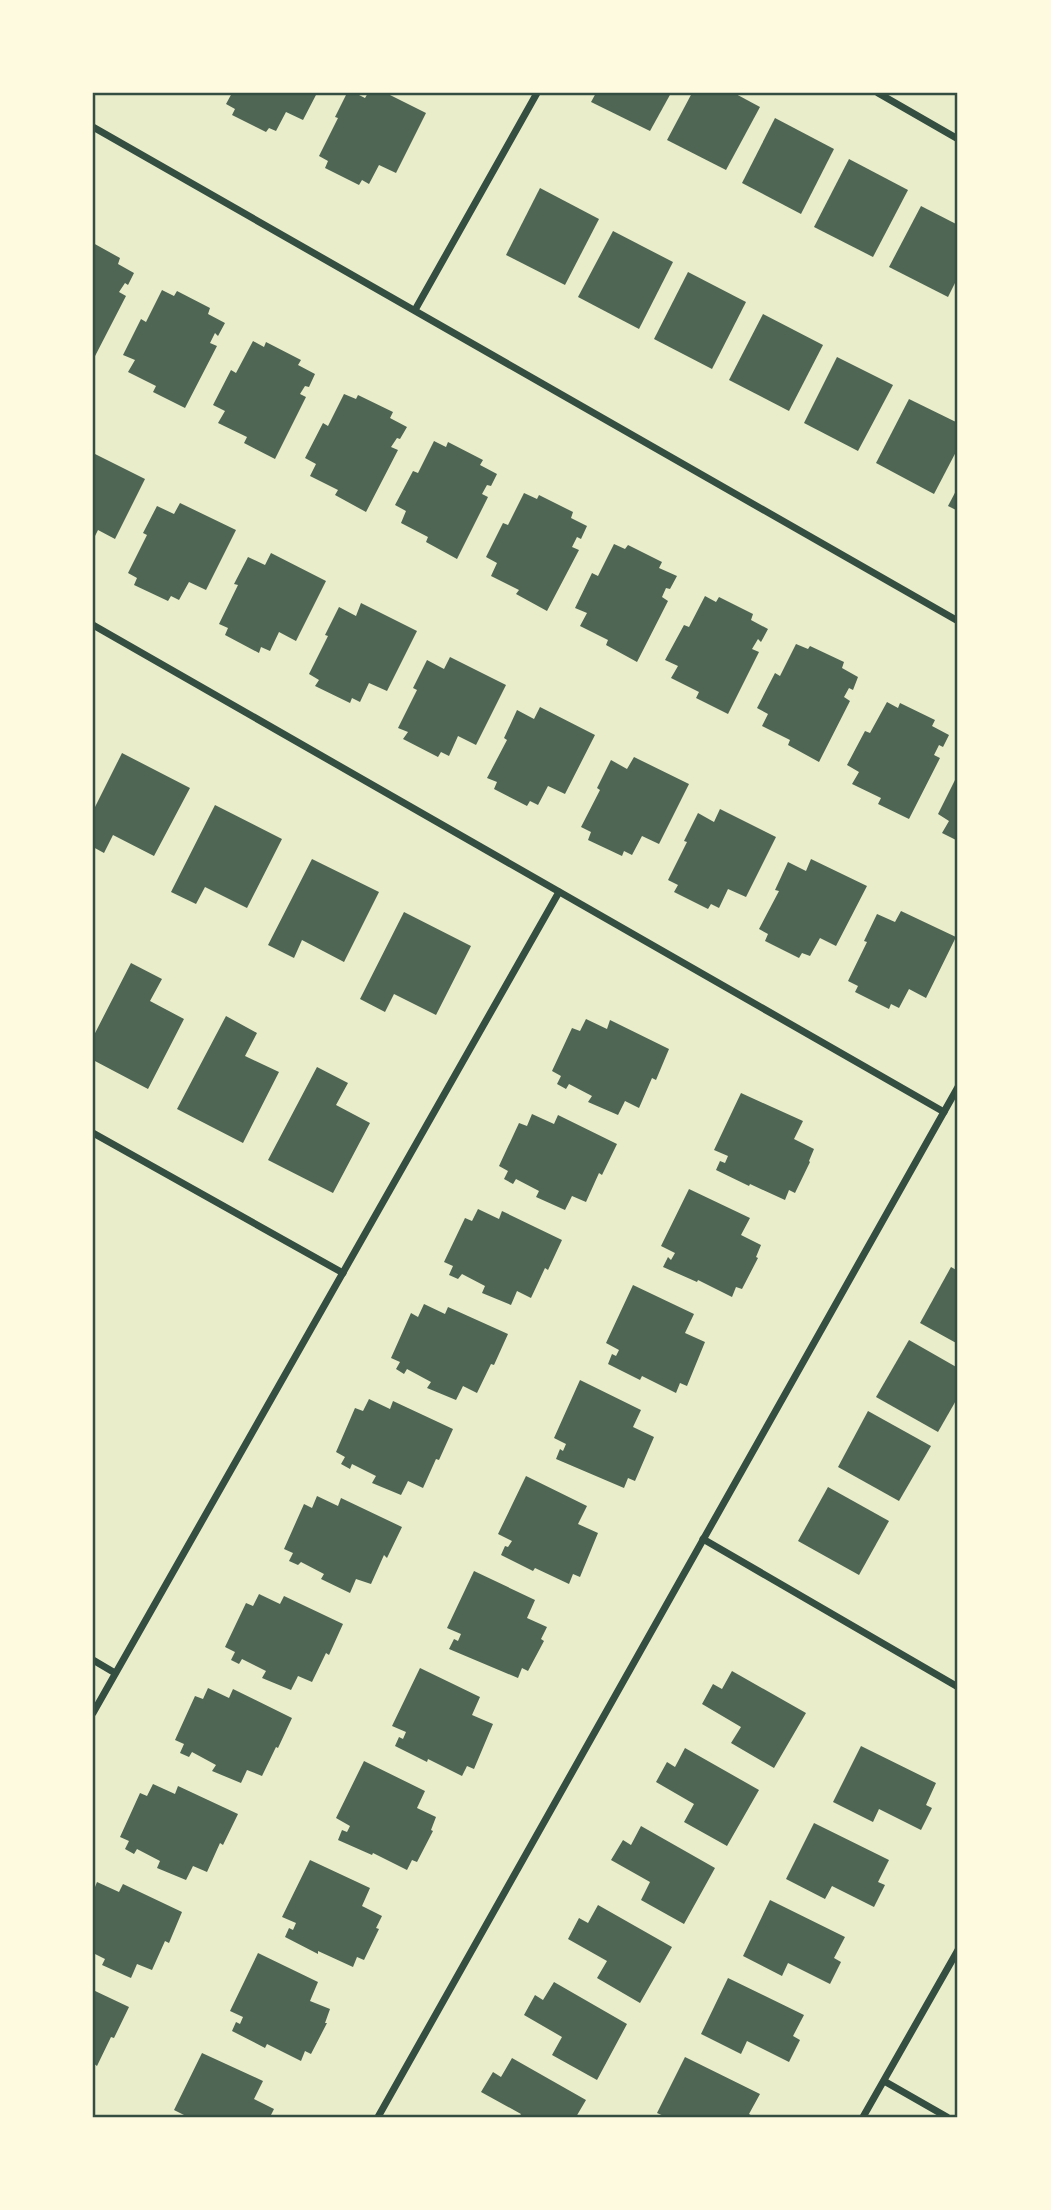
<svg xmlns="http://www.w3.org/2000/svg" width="1051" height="2210" font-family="'PT Serif',serif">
<rect width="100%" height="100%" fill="#e9edc9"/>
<g fill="#4f6655">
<path d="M232,93H317L303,120L286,112L276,131L269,128L266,132L232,115L235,109L226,104Z"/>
<path d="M347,93H355L365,98L368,93H386L426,113L396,173L379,165L369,184L362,180L359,185L325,168L328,161L319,156L338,118L335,117Z"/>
<path d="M596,93H671L650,131L591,102Z"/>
<path d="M692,93H734L760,107L726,170L667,140Z"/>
<path d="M775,118L834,149L801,214L742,183Z"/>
<path d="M849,159L908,190L873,257L814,227Z"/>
<path d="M540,188L599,219L565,285L506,255Z"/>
<path d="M921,206L958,225V277L948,297L889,267Z"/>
<path d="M613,231L673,262L639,329L578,297Z"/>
<path d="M93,243L120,258L118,264L134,273L128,285L125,283L119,292L126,296L93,360Z"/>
<path d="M688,272L746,302L712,369L654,339Z"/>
<path d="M162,290L174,296L177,291L210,308L208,314L225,323L218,336L215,333L210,343L217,346L185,408L153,392L156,386L128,372L135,360L123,355L141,319L146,322Z"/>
<path d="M763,314L823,345L789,411L729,380Z"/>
<path d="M253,341L264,347L266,342L301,360L298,365L315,374L309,387L305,386L300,394L306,397L275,459L244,443L247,437L218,423L225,411L213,405L231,370L236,373Z"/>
<path d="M837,357L893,385L858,451L804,423Z"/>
<path d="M344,394L356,399L358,395L393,412L390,418L407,427L400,439L397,438L391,447L398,450L366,512L335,495L338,490L310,476L316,464L305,458L323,423L328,426Z"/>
<path d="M909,399L958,423V448L934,494L876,463Z"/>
<path d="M434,441L446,447L448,442L483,460L480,465L497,474L491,486L487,485L482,494L488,497L457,559L426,542L428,537L401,523L406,511L395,505L413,471L418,473Z"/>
<path d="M93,453L145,479L115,539L98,530L93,540Z"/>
<path d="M958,487V511L948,506Z"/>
<path d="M524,493L537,499L539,495L573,512L571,518L587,526L581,539L577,537L572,547L579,550L547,611L516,594L519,590L491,576L497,563L486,557L503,523L508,525Z"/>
<path d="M180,503L236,530L206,590L189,582L179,600L171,596L168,601L134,585L137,578L128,573L147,535L143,533L157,506L174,514Z"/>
<path d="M614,544L625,549L628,545L662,562L659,568L677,576L670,589L666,588L662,597L668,601L637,662L606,645L608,640L580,626L587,613L575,608L592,573L598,576Z"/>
<path d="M271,553L326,581L296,641L279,632L270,651L261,647L259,653L225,635L228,628L219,624L238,585L234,584L248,557L265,565Z"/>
<path d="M705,596L716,602L719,597L753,614L751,620L768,629L761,642L758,639L752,649L759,652L728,714L696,698L699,692L671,678L678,666L665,660L684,625L689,627Z"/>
<path d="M361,603L417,631L387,691L369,683L360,702L352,698L350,703L315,686L319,680L309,674L328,636L325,635L339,607L356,616Z"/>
<path d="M796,644L808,649L810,646L844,662L842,668L858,677L853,690L849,688L844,697L850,701L819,762L788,745L790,740L762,726L768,714L757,708L775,673L780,676Z"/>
<path d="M450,657L506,685L476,745L458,736L449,756L441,752L438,757L403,739L408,732L398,728L417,690L413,688L427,660L444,669Z"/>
<path d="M887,702L898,708L900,703L935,720L932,726L949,735L943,747L939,745L934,755L940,758L909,819L878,804L881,798L852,784L859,772L847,765L865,731L870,733Z"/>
<path d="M540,707L595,735L565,794L548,786L538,805L530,801L527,806L494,789L497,782L487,778L507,740L504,738L517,710L534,719Z"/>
<path d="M122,753L190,788L154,856L113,835L104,853L93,847V811Z"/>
<path d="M634,757L689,784L659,844L642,836L632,855L624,851L622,856L588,840L591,832L581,827L600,790L597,788L611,760L627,769Z"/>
<path d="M955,780L958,781V841L942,833L949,821L938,814Z"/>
<path d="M215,805L282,839L247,908L205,887L196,904L171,892Z"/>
<path d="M720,809L776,837L746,897L728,889L719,908L711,904L708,909L674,892L678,885L668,880L687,842L684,841L698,813L714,822Z"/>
<path d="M312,859L379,892L344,962L302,940L294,958L268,945Z"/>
<path d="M811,859L867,886L836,946L820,938L810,956L802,953L799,958L765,941L768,934L759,929L779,891L775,890L788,862L806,871Z"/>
<path d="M901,911L956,937L926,998L909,989L899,1008L891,1004L889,1009L855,992L858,986L848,981L867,942L864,941L877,914L895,922Z"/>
<path d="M404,912L471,946L436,1015L394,994L385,1012L360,999Z"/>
<path d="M131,963L162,979L150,1001L184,1019L148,1089L93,1060V1037Z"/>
<path d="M226,1016L257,1033L245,1056L279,1072L243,1143L177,1109Z"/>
<path d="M586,1019L607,1029L610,1020L669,1049L656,1080L652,1078L639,1108L625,1101L618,1115L588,1102L592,1096L569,1084L566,1089L557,1084L561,1076L552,1071L572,1028L580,1031Z"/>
<path d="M317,1067L348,1083L336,1105L370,1123L333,1193L268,1160Z"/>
<path d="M741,1093L803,1121L794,1139L814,1149L809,1161L810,1162L795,1193L789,1190L785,1200L750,1184L749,1186L716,1170L720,1161L725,1163L728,1156L714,1150Z"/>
<path d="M532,1114L554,1124L558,1115L617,1144L602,1175L599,1173L586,1202L572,1196L565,1210L536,1197L539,1191L516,1179L513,1184L504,1179L508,1171L499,1166L519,1123L527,1126Z"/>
<path d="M689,1189L750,1218L741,1235L761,1245L756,1257L758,1258L742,1289L736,1287L732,1297L698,1280L697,1282L663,1267L668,1257L671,1260L675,1253L661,1246Z"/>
<path d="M478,1209L499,1219L502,1211L562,1240L548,1270L545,1268L531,1298L517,1291L511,1305L482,1293L485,1286L462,1274L458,1279L449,1275L453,1266L444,1262L465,1218L472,1221Z"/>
<path d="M951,1267L958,1271V1344L920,1323Z"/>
<path d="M633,1285L694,1314L685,1333L705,1342L687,1386L680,1383L676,1393L642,1376L640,1380L608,1364L612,1354L616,1356L619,1350L606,1343Z"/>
<path d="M424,1304L445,1314L448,1307L508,1334L494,1365L491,1364L477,1393L463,1386L456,1400L427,1388L431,1382L407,1369L404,1374L396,1369L400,1362L391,1358L411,1313L418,1317Z"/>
<path d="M909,1340L958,1368V1397L938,1432L876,1397Z"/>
<path d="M580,1380L641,1410L633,1427L654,1437L635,1481L628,1478L624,1488L556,1459L560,1449L563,1451L566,1444L554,1438Z"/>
<path d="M369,1399L390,1409L393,1401L453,1429L439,1460L436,1459L423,1488L408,1481L401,1495L372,1483L376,1476L352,1464L350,1469L341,1464L345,1457L336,1452L355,1408L363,1411Z"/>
<path d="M868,1411L931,1446L899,1501L838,1467Z"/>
<path d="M526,1476L587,1506L578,1524L598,1533L580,1577L573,1574L569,1584L535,1568L533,1571L501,1555L505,1546L508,1547L512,1541L498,1534Z"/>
<path d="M828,1487L889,1521L859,1575L798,1541Z"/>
<path d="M317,1496L338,1506L341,1498L402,1527L387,1558L384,1555L371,1584L356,1579L350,1593L321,1579L324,1574L301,1562L298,1565L289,1561L293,1553L284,1549L304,1504L312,1508Z"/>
<path d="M474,1571L535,1600L527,1618L547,1627L541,1639L544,1641L528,1671L522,1668L518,1678L449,1649L454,1639L458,1641L461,1634L447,1628Z"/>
<path d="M259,1594L280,1604L284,1596L343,1624L329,1655L326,1653L312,1682L298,1676L291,1690L262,1678L266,1671L242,1659L239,1664L231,1660L235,1652L225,1647L246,1603L253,1606Z"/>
<path d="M420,1668L480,1697L472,1715L493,1724L474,1769L467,1766L462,1776L428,1759L427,1762L395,1746L399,1737L403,1739L406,1732L392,1726Z"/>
<path d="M732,1671L806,1713L774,1768L731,1743L741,1727L702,1704L713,1684L722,1689Z"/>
<path d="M208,1688L229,1698L233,1689L292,1718L278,1748L276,1747L262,1776L247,1770L241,1783L212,1771L216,1765L192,1752L189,1757L180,1753L184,1744L175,1740L195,1696L203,1699Z"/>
<path d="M861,1746L936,1783L926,1805L932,1808L921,1830L879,1809L873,1822L833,1802Z"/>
<path d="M685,1748L759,1790L727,1846L684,1822L694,1804L656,1782L667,1762L675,1767Z"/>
<path d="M364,1761L425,1791L417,1808L436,1817L431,1830L433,1831L417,1862L412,1860L407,1870L373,1853L372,1855L338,1840L342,1830L347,1832L350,1826L336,1818Z"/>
<path d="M153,1784L175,1794L178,1786L238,1814L223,1845L220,1843L207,1872L193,1866L186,1880L157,1868L160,1861L137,1849L134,1854L125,1849L129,1841L120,1837L140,1793L147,1796Z"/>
<path d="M814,1823L889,1860L878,1882L885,1885L874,1907L832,1886L825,1899L786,1879Z"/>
<path d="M641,1826L715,1868L684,1924L641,1900L650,1882L611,1860L623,1840L631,1845Z"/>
<path d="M310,1860L370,1888L362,1906L382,1916L376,1928L379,1929L364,1960L357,1957L353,1967L318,1951V1954L285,1937L289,1928L293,1930L296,1923L282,1917Z"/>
<path d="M97,1882L119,1892L123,1884L182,1912L169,1943L165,1941L152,1970L137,1964L131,1978L102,1965L105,1959L93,1953V1892Z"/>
<path d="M770,1900L845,1937L834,1958L841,1962L830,1984L788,1963L782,1976L743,1956Z"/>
<path d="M598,1905L672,1947L640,2003L597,1978L607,1961L568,1939L579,1918L588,1923Z"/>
<path d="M258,1953L318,1982L310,2001L330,2009L325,2023H327L311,2054L305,2051L301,2061L267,2044L265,2048L232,2031L236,2022L240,2024L243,2017L230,2011Z"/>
<path d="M728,1978L804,2015L793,2036L800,2040L789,2062L747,2041L741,2054L701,2034Z"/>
<path d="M554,1982L627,2024L597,2080L552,2055L562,2037L524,2015L535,1995L543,2000Z"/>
<path d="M93,1990L129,2007L114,2038L111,2037L97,2066L93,2063Z"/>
<path d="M202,2053L263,2081L254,2099L274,2109L270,2117H188L174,2110Z"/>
<path d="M685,2057L760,2094L749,2114L754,2117H666L657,2113Z"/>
<path d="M512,2058L586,2100L576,2117H519L521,2114L481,2092L493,2072L501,2077Z"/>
</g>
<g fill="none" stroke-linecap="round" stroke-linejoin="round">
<g stroke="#344e41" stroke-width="7">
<path d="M878,93L958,139"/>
<path d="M93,127L958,621"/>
<path d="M415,310L537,93"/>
<path d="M93,625L944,1112"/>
<path d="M93,1133L343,1273"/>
<path d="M703,1539L958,1687"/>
<path d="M93,1660L115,1673"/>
<path d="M93,1713L559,892"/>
<path d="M884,2081L947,2117"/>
<path d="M378,2117L958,1087"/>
<path d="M863,2117L958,1950"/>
</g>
</g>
<rect width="1051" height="2210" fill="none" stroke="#fefae0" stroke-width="189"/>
<rect x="94" y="94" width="862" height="2022" fill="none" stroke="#344e41" stroke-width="2.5"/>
</svg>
